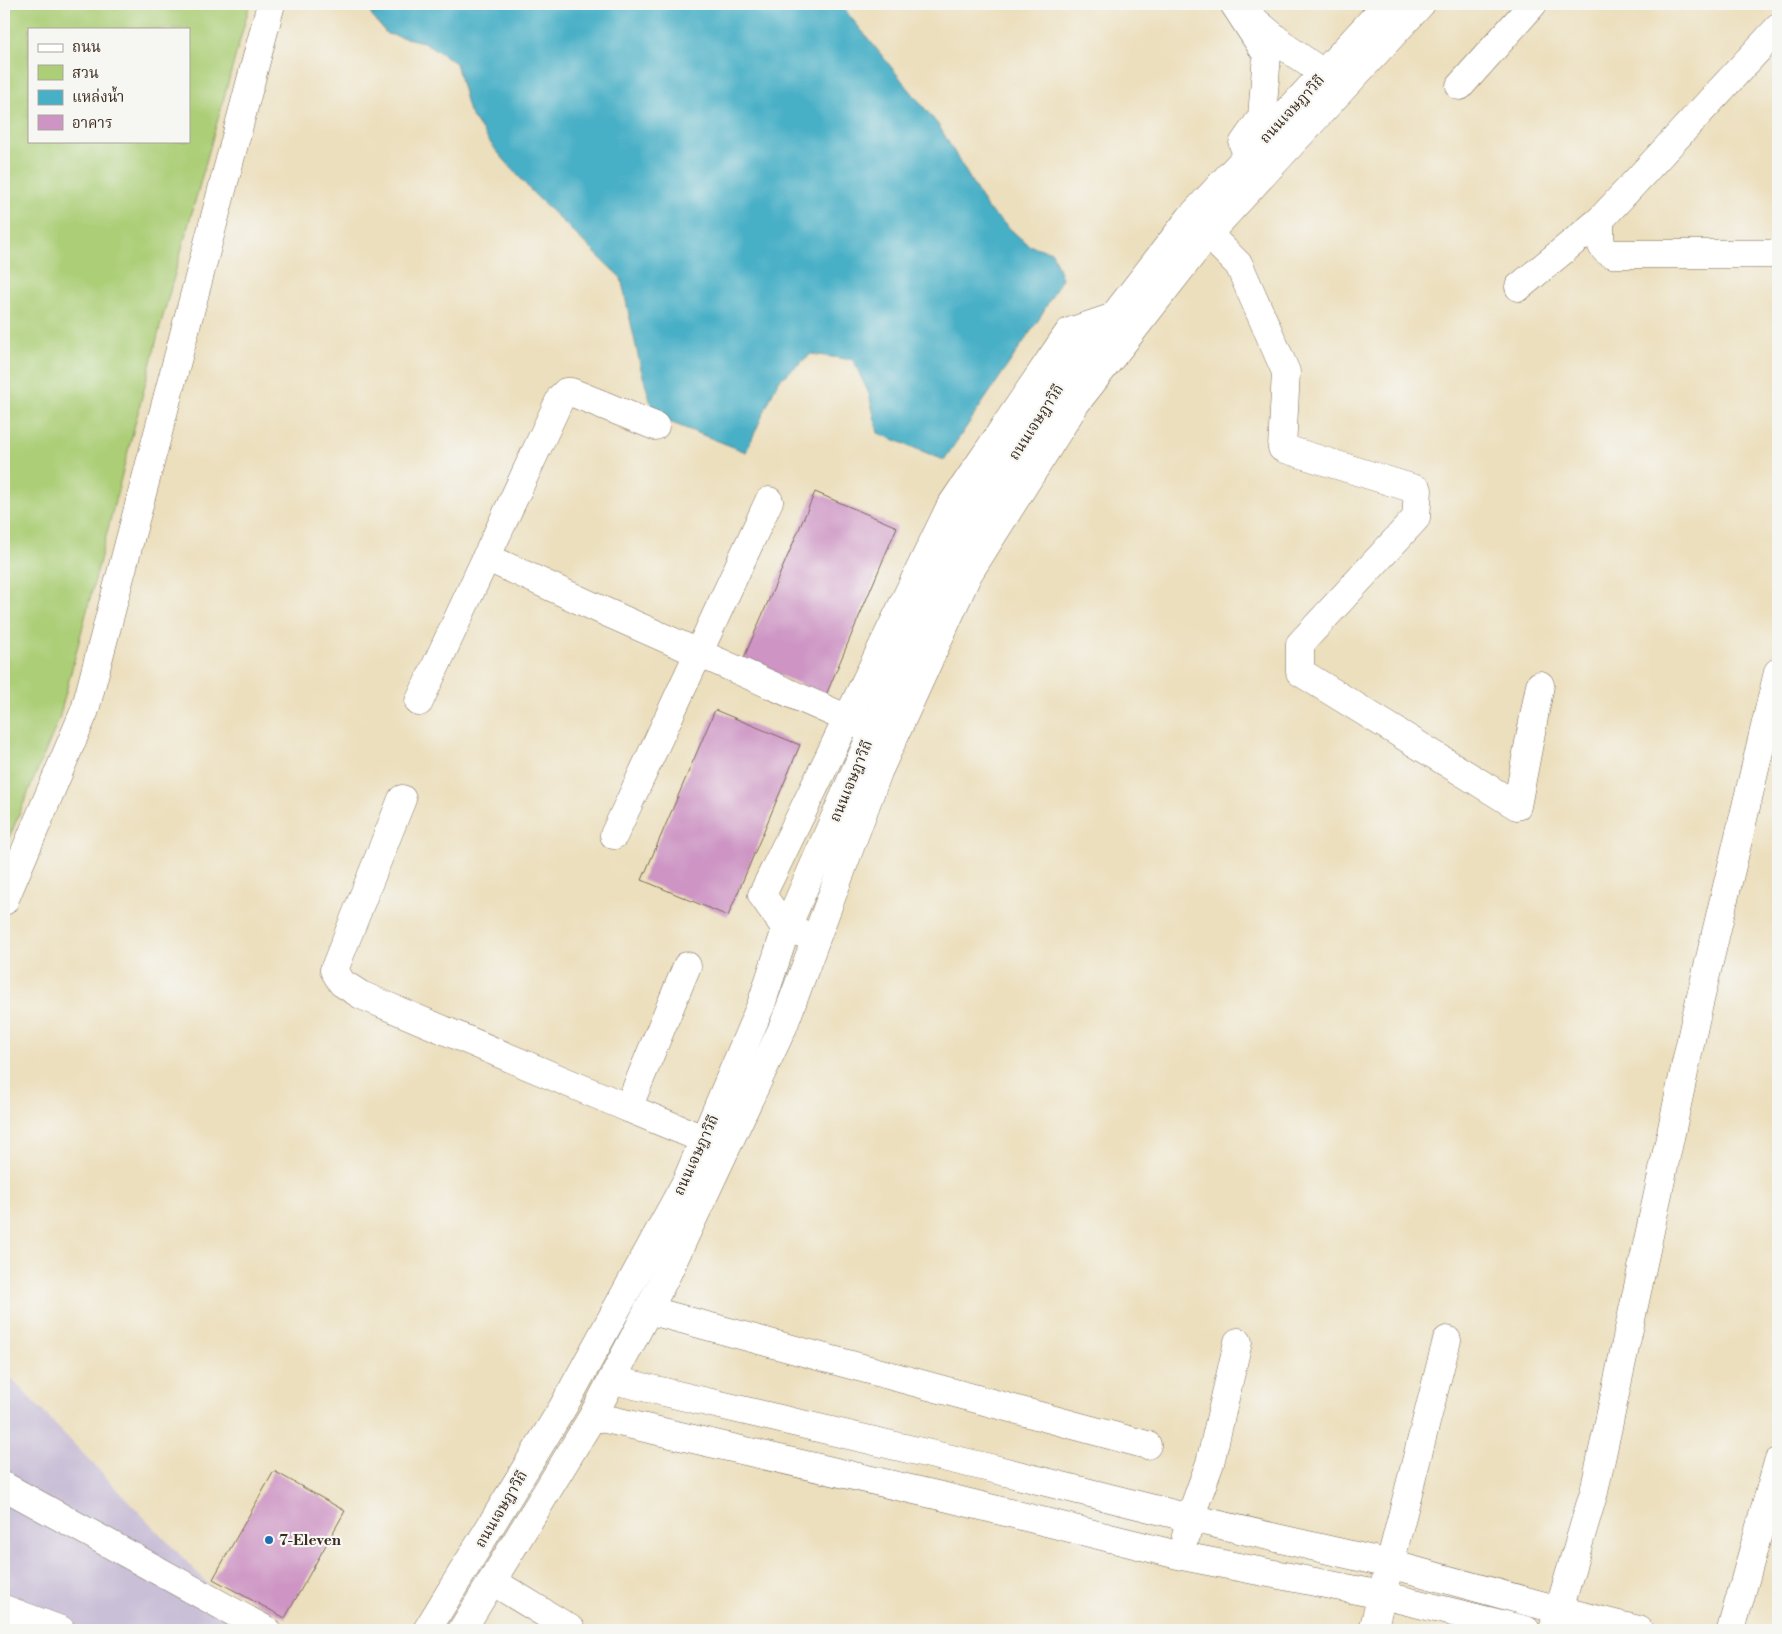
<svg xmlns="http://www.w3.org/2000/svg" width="1782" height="1634" font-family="'Libre Bodoni','Noto Serif Thai',serif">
<rect width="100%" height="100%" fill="#f6f6f2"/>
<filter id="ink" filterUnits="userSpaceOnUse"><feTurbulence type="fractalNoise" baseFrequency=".02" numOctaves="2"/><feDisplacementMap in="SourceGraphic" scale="10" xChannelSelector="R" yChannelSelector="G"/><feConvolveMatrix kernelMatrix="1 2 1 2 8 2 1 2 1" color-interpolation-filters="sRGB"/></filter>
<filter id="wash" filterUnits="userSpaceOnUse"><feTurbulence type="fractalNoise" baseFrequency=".0096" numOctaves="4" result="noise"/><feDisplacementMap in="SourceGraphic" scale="20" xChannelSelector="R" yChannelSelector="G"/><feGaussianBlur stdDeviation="1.12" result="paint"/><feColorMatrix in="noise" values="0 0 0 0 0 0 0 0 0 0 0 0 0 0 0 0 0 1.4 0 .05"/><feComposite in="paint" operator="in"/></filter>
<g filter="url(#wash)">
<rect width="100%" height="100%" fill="#ecdfbd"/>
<path fill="#c9bfd7" d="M4,1371L252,1630H4Z"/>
<path fill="#abce76" stroke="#737c4a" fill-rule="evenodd" d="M4,4H250L160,327L59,719L4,850ZM29,29H189V141H29Z"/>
<path fill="#47afc6" stroke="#416c72" d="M372,4H840L939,126L987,208L1028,245L1052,252L1062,278L1039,319L944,460L878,433L869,394L853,360L811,354L778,381L746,452L667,421L654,414L641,369L621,278L534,194L494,148L469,112L456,63L424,42L387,34L371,15Z"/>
<g id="blocks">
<g fill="#cd94c4">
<path d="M815,492L897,527L826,695L743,660Z"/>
<path d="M715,710L800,745L728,916L642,880Z"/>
<path d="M274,1471L345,1511L285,1618L213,1579Z"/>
</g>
</g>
</g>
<g filter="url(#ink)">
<use href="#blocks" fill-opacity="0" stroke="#796956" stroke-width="1"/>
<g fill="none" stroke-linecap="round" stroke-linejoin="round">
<g stroke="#796956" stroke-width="29">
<g id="minor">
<path d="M1234,4L1267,55L1262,117L1243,144"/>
<path d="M1254,20L1287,48L1324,74"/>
<path d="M1778,28L1600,220C1601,234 1596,249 1613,254H1778"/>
<path d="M1460,86L1533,4"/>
<path d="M1195,223L1208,234L1239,265L1286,372L1282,448L1418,490L1416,518L1300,644V672L1517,806L1540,685"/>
<path d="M1519,287L1600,220"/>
<path d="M486,557L599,609L864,726"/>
<path d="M419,702L561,397L566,392H571L655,426"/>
<path d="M402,799L334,970L342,983L361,995L628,1108"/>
<path d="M614,835L769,501"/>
<path d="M4,901L85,710L271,4"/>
<path d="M801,933L786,929L762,895L950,507L1069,332L1114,317"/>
<path d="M687,966L628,1108L720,1146"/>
<path d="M648,1310L1147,1445"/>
<path d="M613,1380L990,1468L1190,1518L1390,1564L1559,1610L1639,1630"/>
<path d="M593,1416L945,1497L1182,1556L1382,1595L1526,1630"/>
<path d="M4,1486L266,1630"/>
<path d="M1186,1536L1190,1518L1210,1463L1238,1342"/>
<path d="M492,1581L572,1630"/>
<path d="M4,1609L61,1630"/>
<path d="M427,1630L563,1407L686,1182L761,1005L786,929L948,560L1057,389L1190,218L1387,4"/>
<path d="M462,1630L593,1416L667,1274L783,1027L878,772L968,574L1076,403L1208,234L1421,4"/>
<path d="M1373,1630L1447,1340"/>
<path d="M1553,1630L1594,1492L1695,1021L1778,672"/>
<path d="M1731,1630L1778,1462"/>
</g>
</g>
<use href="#minor" stroke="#fff" stroke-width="28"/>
</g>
</g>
<circle fill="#1f6fb2" stroke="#f6f6f2" stroke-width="2" cx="269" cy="1540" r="5"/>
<g text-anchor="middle" stroke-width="4.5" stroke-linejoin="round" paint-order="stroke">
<g font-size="15" fill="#3b2a1e" stroke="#f6f6f2">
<text transform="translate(1292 109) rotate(-47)" y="5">ถนนเจษฎาวิถี</text>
<text transform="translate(1036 422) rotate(-57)" y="5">ถนนเจษฎาวิถี</text>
<text transform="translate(851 781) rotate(-67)" y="5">ถนนเจษฎาวิถี</text>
<text transform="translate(696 1155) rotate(-65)" y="5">ถนนเจษฎาวิถี</text>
<text transform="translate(501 1509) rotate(-59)" y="5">ถนนเจษฎาวิถี</text>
</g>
<g font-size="15" font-weight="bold" fill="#3b2a1e" stroke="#f6f6f2" text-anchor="start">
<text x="279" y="1545">7-Eleven</text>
</g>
</g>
<rect width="1782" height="1634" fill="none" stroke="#f6f6f2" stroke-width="20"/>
<rect x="28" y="28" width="162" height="115" fill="#f6f6f2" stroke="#aba49d"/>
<rect x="38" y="44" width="25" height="8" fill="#ffffff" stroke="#aba49d"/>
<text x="72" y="52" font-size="15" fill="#3b2a1e">ถนน</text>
<rect x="38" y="65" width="25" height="15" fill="#abce76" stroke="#aba49d"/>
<text x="72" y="78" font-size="15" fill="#3b2a1e">สวน</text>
<rect x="38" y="90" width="25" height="15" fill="#47afc6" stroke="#aba49d"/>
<text x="72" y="102" font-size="15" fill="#3b2a1e">แหล่งน้ำ</text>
<rect x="38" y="115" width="25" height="15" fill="#cd94c4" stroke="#aba49d"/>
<text x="72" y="128" font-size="15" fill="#3b2a1e">อาคาร</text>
</svg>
